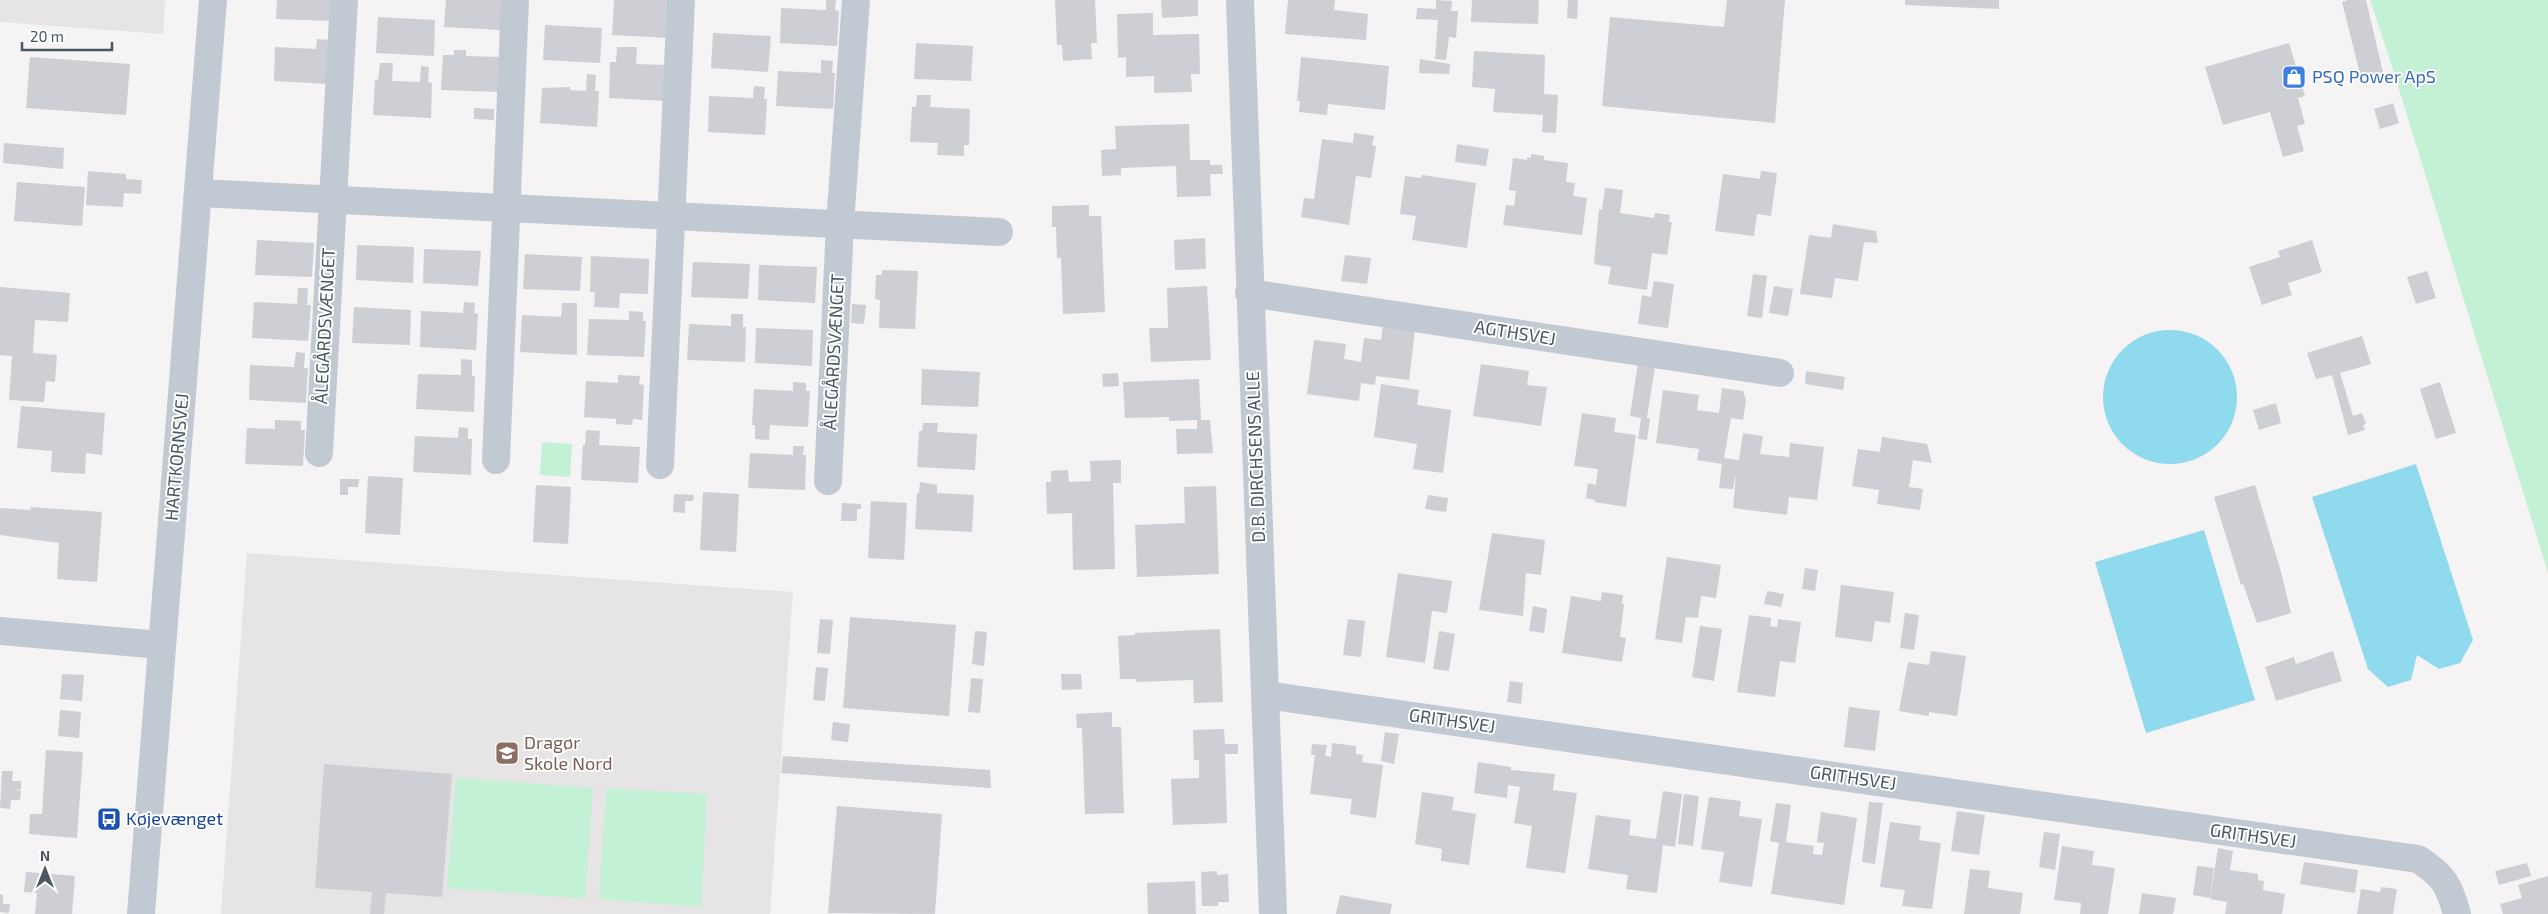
<svg xmlns="http://www.w3.org/2000/svg" width="2548" height="914" font-family="'Exo 2',sans-serif">
<rect width="100%" height="100%" fill="#f5f3f3"/>
<g fill="#e6e4e5">
<path d="M0,0H165L163,34L0,22Z"/>
<path d="M247,553L793,592L770,914H221Z"/>
</g>
<g fill="#c3f1d5">
<path d="M2370,0H2548V573L2390,60Z"/>
<path d="M542,442L572,444L570,477L540,475Z"/>
<path d="M456,778L593,788L585,899L447,888Z"/>
<path d="M606,788L707,794L701,907L599,899Z"/>
</g>
<g fill="#90daee">
<circle cx="2170" cy="397" r="67"/>
<path d="M2416,464L2473,640L2460,663L2439,669L2417,655L2411,680L2388,687L2368,669L2312,497Z"/>
<path d="M2204,530L2255,700L2146,733L2095,562Z"/>
</g>
<g fill="#cdcfd5">
<path d="M277,0H334L331,21L276,19Z"/>
<path d="M446,0H502L501,30L444,27Z"/>
<path d="M614,0H668L669,38L612,35Z"/>
<path d="M826,0H836L835,10L839,11L837,46L780,43L781,8L826,10Z"/>
<path d="M1055,0H1095L1097,43H1091L1092,59L1063,61L1062,45H1057Z"/>
<path d="M1161,0H1198V16L1162,18Z"/>
<path d="M1288,0H1335L1334,10L1368,14L1366,40L1285,34Z"/>
<path d="M1436,0L1452,1L1451,11H1458L1456,38L1449,37L1446,60L1435,59L1438,20L1416,19L1417,8L1436,9Z"/>
<path d="M1472,0H1539L1538,24L1471,22Z"/>
<path d="M1568,0H1578L1577,19L1567,18Z"/>
<path d="M1727,0H1785L1775,123L1602,106L1610,17L1724,27Z"/>
<path d="M1905,0H1999V9L1905,5Z"/>
<path d="M2348,0H2366L2383,72L2361,78L2342,2Z"/>
<path d="M1153,13V35L1199,34L1200,74H1191L1192,92L1154,93V76L1126,77V57L1118,58L1117,14Z"/>
<path d="M378,17L435,20L434,56L376,53Z"/>
<path d="M545,25L602,28L600,63L543,60Z"/>
<path d="M713,33L771,36L768,72L711,68Z"/>
<path d="M317,39L329,40L330,84L274,81L275,47L316,49Z"/>
<path d="M916,43L973,46L971,81L914,79Z"/>
<path d="M2289,43L2305,96L2298,98L2305,124L2297,126L2304,151L2283,157L2270,112L2223,125L2205,67Z"/>
<path d="M617,47H637L636,64L667,65L666,101L609,98L610,62H616Z"/>
<path d="M454,50H466V56L500,57L498,92L441,90L443,55H454Z"/>
<path d="M1474,51L1545,55L1544,94L1558,95L1556,133L1542,132L1543,115L1493,112L1495,89L1472,87Z"/>
<path d="M30,57L130,64L126,115L26,108Z"/>
<path d="M1301,57L1389,66L1385,110L1328,104L1327,115L1299,112L1300,101H1297Z"/>
<path d="M1420,59L1450,64L1449,74L1419,73Z"/>
<path d="M821,60L833,61L832,73H835L833,109L776,106L778,71L821,73Z"/>
<path d="M380,63H393L392,81L420,82L421,66L429,67L428,82L432,83L431,118L373,115L375,80H378Z"/>
<path d="M587,74L596,75L595,91H599L597,127L540,123L542,88L570,87V90L586,91Z"/>
<path d="M754,86L765,87L764,99H767L765,135L708,132L709,96L753,98Z"/>
<path d="M917,95H931L930,107L970,109L969,145H964V156L937,155L938,143L910,142L912,107H916Z"/>
<path d="M2393,103L2399,123L2380,129L2374,109Z"/>
<path d="M474,108L494,109V120L474,119Z"/>
<path d="M1189,124L1190,160H1210V165H1222L1223,174H1210L1211,196L1177,197L1176,166L1121,168V175L1102,176L1101,150L1116,149L1115,126Z"/>
<path d="M1354,133L1374,136L1372,145L1376,146L1371,178L1356,176L1349,225L1301,217L1304,198L1314,199L1322,139L1353,143Z"/>
<path d="M4,143L64,148L63,169L3,163Z"/>
<path d="M1457,144L1489,149L1486,166L1455,162Z"/>
<path d="M1531,154L1544,156V160L1568,163L1566,182L1575,183L1573,196L1587,198L1582,235L1503,225L1506,205L1514,206L1516,191L1509,190L1513,158L1527,160V157L1531,158Z"/>
<path d="M88,171L126,174V179L142,180L141,194L124,193L123,207L86,205Z"/>
<path d="M1761,171L1777,173L1771,216L1757,214L1754,236L1715,231L1723,174L1760,179Z"/>
<path d="M1422,175L1476,183L1467,248L1412,240L1416,216L1400,214L1405,176L1421,178Z"/>
<path d="M17,182L85,187L82,226L14,221Z"/>
<path d="M1605,188L1623,190L1620,213L1654,218L1655,213L1670,215L1669,222H1672L1667,255L1652,253L1647,290L1608,284L1611,267L1594,264L1599,209L1602,210Z"/>
<path d="M1089,205V216H1101L1105,312L1063,314L1061,258H1057L1056,227H1052V206Z"/>
<path d="M1833,224L1876,231L1878,243L1864,242L1858,281L1835,278L1832,298L1800,294L1809,235L1831,238Z"/>
<path d="M1205,238L1206,269L1175,270L1174,240Z"/>
<path d="M257,240L314,243L312,277L255,275Z"/>
<path d="M2312,240L2322,272L2288,283L2292,295L2262,305L2249,267L2280,257L2278,251Z"/>
<path d="M357,245L414,247L413,283L356,280Z"/>
<path d="M424,249L481,251L478,286L423,283Z"/>
<path d="M525,254L582,257L580,291L523,289Z"/>
<path d="M1345,255L1371,258L1367,284L1341,281Z"/>
<path d="M591,256L649,259L648,294L620,293L619,308L594,307L595,292H590Z"/>
<path d="M693,262L750,264L748,299L691,297Z"/>
<path d="M759,265L817,267L815,303L758,300Z"/>
<path d="M882,270L918,271L915,329L879,328L880,300L875,299L876,275H882Z"/>
<path d="M2427,271L2436,298L2416,304L2407,277Z"/>
<path d="M1753,274L1767,276L1762,318L1747,316Z"/>
<path d="M1654,281L1674,284L1668,328L1638,324L1642,295L1651,297Z"/>
<path d="M1207,286L1211,360L1151,362L1149,328H1168L1167,288Z"/>
<path d="M1774,286L1793,289L1788,316L1769,313Z"/>
<path d="M0,287L70,293L68,322L35,320L33,353L57,355L55,382L46,381L44,402L9,400L12,356L0,355Z"/>
<path d="M298,288H308L307,305H311L308,341L252,338L254,302L297,304Z"/>
<path d="M464,302L475,303L474,313L478,314L476,350L420,347L421,311L463,313Z"/>
<path d="M562,303H577V355L520,352L522,315L561,317Z"/>
<path d="M852,304L866,305L864,324L851,323Z"/>
<path d="M354,307L411,310L410,345L352,343Z"/>
<path d="M629,311L643,312V321H646L644,357L587,355L589,319L629,320Z"/>
<path d="M731,314H743V327H746L745,362L687,360L689,324L731,326Z"/>
<path d="M1383,325L1415,330L1409,380L1376,376L1375,385L1361,383L1359,401L1307,394L1314,340L1346,344L1344,359L1361,362L1364,338L1381,340Z"/>
<path d="M756,328L813,330L812,366L755,363Z"/>
<path d="M2362,336L2371,364L2340,373L2353,416L2362,413L2366,424L2363,425L2365,430L2348,435L2332,375L2316,379L2307,353Z"/>
<path d="M296,352L305,353L304,368H308L306,403L249,400L250,365L294,367Z"/>
<path d="M461,359L472,360V376H475L474,412L416,409L418,374L461,375Z"/>
<path d="M1638,363L1655,366L1647,418H1650L1647,440L1638,439L1641,418L1630,416Z"/>
<path d="M1481,364L1529,371L1527,385L1547,387L1541,426L1473,416Z"/>
<path d="M922,369L980,372L978,407L921,405Z"/>
<path d="M1806,371L1845,377L1843,390L1805,384Z"/>
<path d="M1118,373L1119,386L1103,387L1102,374Z"/>
<path d="M618,375L640,376L639,384L644,385L642,420L633,419L632,425L616,424V419L584,417L586,381L618,383Z"/>
<path d="M1199,379L1201,420H1210L1213,453L1177,454L1176,429H1197V420L1169,421V417L1125,418L1123,382Z"/>
<path d="M793,382L806,383V391H810L808,427L770,425L769,440L755,439V425H752L754,389L793,391Z"/>
<path d="M2440,382L2456,433L2436,439L2420,389Z"/>
<path d="M1381,384L1419,390L1417,405L1451,410L1443,473L1413,469L1417,444L1374,437Z"/>
<path d="M1722,388L1743,391L1746,401L1743,420L1731,418L1724,458L1739,460L1743,433L1763,436L1760,454L1789,457L1790,443L1824,447L1817,500L1789,497L1787,515L1733,508L1736,474L1733,489L1719,488L1722,464L1697,460L1699,449L1656,443L1663,390L1699,395L1697,410L1719,413Z"/>
<path d="M2276,403L2281,423L2259,430L2253,410Z"/>
<path d="M21,406L105,413L102,455L86,453L85,474L51,472L52,451L17,448Z"/>
<path d="M1582,413L1616,418L1614,432L1636,435L1626,507L1594,502L1595,500L1586,498L1588,483L1596,485L1598,469L1574,466Z"/>
<path d="M275,420L301,421V430H305L303,466L245,464L247,428L275,429Z"/>
<path d="M923,423H938L937,432L977,434L975,470L917,467L919,431H922Z"/>
<path d="M459,427L468,428V439H472L471,475L413,472L415,436L458,438Z"/>
<path d="M586,430L600,431L599,445L640,447L638,483L581,480L583,445H585Z"/>
<path d="M1882,437L1927,444L1932,463L1913,460L1909,487L1923,489L1920,510L1877,504L1879,490L1852,486L1858,449L1880,452Z"/>
<path d="M793,446H804L803,455H806L805,490L748,488L750,453L793,455Z"/>
<path d="M1121,460V483H1113L1115,569L1073,570L1072,513L1047,514L1046,482H1051V471L1068,470L1069,482L1091,481L1090,461Z"/>
<path d="M368,476L403,478L400,535L365,533Z"/>
<path d="M340,479H359L358,487H348V495H340Z"/>
<path d="M920,482L937,485V493L974,495L972,532L915,529L917,493H919Z"/>
<path d="M536,485L571,487L568,544L533,542Z"/>
<path d="M2255,485L2281,572L2291,613L2257,623L2243,584L2241,585L2214,497Z"/>
<path d="M1216,486L1219,574L1137,577L1135,525L1185,523L1184,487Z"/>
<path d="M703,492L739,494L736,552L700,550Z"/>
<path d="M674,494L694,495L693,501H685V513L673,512Z"/>
<path d="M1428,495L1448,498L1446,512L1425,509Z"/>
<path d="M871,501L907,503L904,560L868,558Z"/>
<path d="M842,503L861,504V509H857V521H841Z"/>
<path d="M31,507L102,512L97,582L57,579L59,543L0,535V508L30,510Z"/>
<path d="M1492,533L1545,540L1541,575L1526,573L1523,616L1479,610Z"/>
<path d="M1667,557L1721,565L1716,598L1701,596L1698,618L1686,617L1682,643L1655,639Z"/>
<path d="M1805,568L1818,570L1815,591L1802,589Z"/>
<path d="M1398,573L1452,581L1447,613L1432,611L1425,663L1386,657Z"/>
<path d="M1841,585L1894,592L1890,623L1875,621L1872,642L1835,637Z"/>
<path d="M1767,591L1784,594L1781,607L1764,604Z"/>
<path d="M1602,592L1623,595L1622,603L1624,604L1620,637L1626,638L1622,662L1562,653L1571,596L1601,601Z"/>
<path d="M1533,606L1547,609L1544,633L1529,631Z"/>
<path d="M1905,613L1919,615L1914,650L1900,648Z"/>
<path d="M1749,615L1771,618L1770,626L1777,627L1778,619L1801,622L1795,663L1780,661L1775,697L1737,692Z"/>
<path d="M850,617L956,625L949,716L843,708Z"/>
<path d="M820,619L833,620L830,654L817,653Z"/>
<path d="M1348,619L1365,621L1361,657L1343,655Z"/>
<path d="M1700,626L1722,629L1714,681L1692,677Z"/>
<path d="M1220,629L1223,702L1194,703L1193,680L1136,682V679H1120L1118,636L1135,635V633Z"/>
<path d="M975,631L987,632L984,666L972,664Z"/>
<path d="M1439,631L1455,634L1449,671L1433,669Z"/>
<path d="M1931,651L1966,656L1957,716L1929,712V716L1899,711L1908,662L1929,665Z"/>
<path d="M2333,651L2342,681L2276,701L2265,667L2294,657L2296,664Z"/>
<path d="M816,667L828,668L825,701L813,700Z"/>
<path d="M62,674L84,675L82,701L60,699Z"/>
<path d="M1061,674H1081L1082,689L1062,690Z"/>
<path d="M971,678L983,679L980,713L968,712Z"/>
<path d="M1510,681L1523,683L1521,704L1507,702Z"/>
<path d="M1849,707L1880,711L1875,751L1844,747Z"/>
<path d="M60,710L81,712L79,738L58,736Z"/>
<path d="M1112,712V727H1121L1124,813L1085,814L1082,728H1077L1076,714Z"/>
<path d="M833,722L850,724L848,742L831,740Z"/>
<path d="M1224,729L1225,744H1238V754H1225L1227,823L1173,825L1171,779L1199,778V760H1194L1193,730Z"/>
<path d="M1385,732L1399,734L1394,764L1381,761Z"/>
<path d="M1332,743L1356,746V754L1363,755L1362,762L1383,765L1376,818L1350,814L1352,799L1310,794L1315,755H1311L1312,744L1327,745L1325,756L1331,757Z"/>
<path d="M46,750L83,752L77,838L29,834L30,814H42Z"/>
<path d="M783,756L990,770L991,788L781,773Z"/>
<path d="M1478,762L1511,767V770L1555,774L1553,790L1577,793L1565,873L1526,868L1532,826L1514,823L1520,787L1508,785L1507,798L1474,793Z"/>
<path d="M324,764L452,774L442,897L386,893L384,914H370L372,892L315,888Z"/>
<path d="M2,771H13L12,781H21V790L11,789L21,791L20,800H11L10,809L0,808Z"/>
<path d="M1663,791L1682,794L1675,847L1663,845L1657,893L1626,889L1628,875L1588,869L1596,815L1631,820L1629,835L1656,839Z"/>
<path d="M1422,792L1454,797L1452,810L1476,814L1469,865L1441,861L1442,849L1415,844Z"/>
<path d="M1684,794L1699,796L1693,846L1678,844Z"/>
<path d="M1709,797L1741,801L1739,816L1762,819L1752,887L1719,882L1724,852L1701,849Z"/>
<path d="M1869,802L1883,803L1875,864L1862,862Z"/>
<path d="M1776,803L1791,805L1786,842L1814,846L1813,854L1822,855L1824,843L1817,842L1821,812L1857,818L1844,905L1771,894L1779,843L1770,841Z"/>
<path d="M837,806L942,814L935,914L828,913Z"/>
<path d="M1957,811L1985,815L1979,855L1951,851Z"/>
<path d="M1890,822L1921,826L1919,840L1941,843L1932,909L1902,906L1905,890L1880,887Z"/>
<path d="M2044,832L2060,834L2055,870L2039,867Z"/>
<path d="M2062,846L2094,851L2092,865L2115,868L2108,914H2080L2081,903L2054,900Z"/>
<path d="M2218,848L2233,851L2230,870L2258,874V880L2264,881L2263,890L2285,894L2282,914H2225L2227,902L2210,899Z"/>
<path d="M2304,862L2358,870L2355,893L2300,884Z"/>
<path d="M2527,863L2531,876L2499,885L2495,871Z"/>
<path d="M2197,866L2214,868L2210,898L2193,895Z"/>
<path d="M1970,869L1990,871L1988,888L2023,893L2020,914H1964Z"/>
<path d="M1217,871V875L1228,874L1229,902H1218V906H1202L1201,872Z"/>
<path d="M26,872L75,876L72,914H35L37,893L24,892Z"/>
<path d="M2548,876V914H2503L2500,904L2522,898L2518,885Z"/>
<path d="M1195,881L1196,914H1148L1147,883Z"/>
<path d="M2381,887L2397,889L2393,914H2357L2361,889L2380,892Z"/>
<path d="M2142,893L2176,898L2173,914H2139Z"/>
<path d="M0,894L3,895V904H10L9,913L0,912Z"/>
<path d="M1340,895L1392,904L1390,914H1336Z"/>
</g>
<g fill="none" stroke-linecap="round" stroke-linejoin="round">
<g stroke="#c1cad2" stroke-width="28">
<path d="M1240,0L1273,914"/>
<path d="M199,193L999,232"/>
<path d="M1249,293L1780,373"/>
<path d="M319,453L344,0"/>
<path d="M496,460L515,0"/>
<path d="M660,465L681,0"/>
<path d="M828,481L840,224L856,0"/>
<path d="M0,631L161,645"/>
<path d="M1265,695L2418,859C2444,876 2449,885 2457,914"/>
</g>
<path stroke="#c1cad2" stroke-width="28" d="M141,914L213,0"/>
</g>
<defs>
<g id="shop-square" transform="scale(1.25)"><rect x="-9" y="-9" width="18" height="18" rx="4" fill="#3f7fe0" stroke="#fff"/><path d="M-5-2.5h2.3a2.7 3.5 0 0 1 5.4 0H5L5.5 6h-11ZM-1.5-2.5h3a1.5 2.3 0 0 0-3 0Z" fill="#fff"/></g>
<g id="school-square" transform="scale(1.25)"><rect x="-9" y="-9" width="18" height="18" rx="4" fill="#8d6e63" stroke="#fff"/><path d="M0-5L7-2L0 1L-7-2ZM-4 1L0 2.5L4 1V4Q0 6-4 4Z" fill="#fff"/></g>
<g id="bus-square" transform="scale(1.25)"><rect x="-9" y="-9" width="18" height="18" rx="4" fill="#1a4fb4" stroke="#fff"/><path d="M-5-6H5V4H4V6H2V4H-2V6H-4V4H-5ZM-3.5-4V0h7V-4ZM-3.5 1.2v1.5H-2V1.2ZM2 1.2v1.5H3.5V1.2Z" fill="#fff"/></g>
</defs>
<g fill-rule="evenodd">
<use href="#shop-square" x="2294" y="77"/>
<use href="#school-square" x="507" y="753"/>
<use href="#bus-square" x="109" y="819"/>
</g>
<g text-anchor="middle" stroke-width="4" stroke-linejoin="round" paint-order="stroke">
<g font-size="18" fill="#366cbe" stroke="#fff" text-anchor="start">
<text x="2312" y="83">PSQ Power ApS</text>
</g>
<g font-size="18" fill="#4a5661" stroke="#fff">
<text transform="translate(325 326) rotate(-87)" y="6">ÅLEGÅRDSVÆNGET</text>
<text transform="translate(1515 333) rotate(9)" y="6">AGTHSVEJ</text>
<text transform="translate(834 352) rotate(-87)" y="6">ÅLEGÅRDSVÆNGET</text>
<text transform="translate(177 457) rotate(-85)" y="6">HARTKORNSVEJ</text>
<text transform="translate(1256 457) rotate(-92)" y="6">D.B. DIRCHSENS ALLE</text>
<text transform="translate(1452 721) rotate(8)" y="6">GRITHSVEJ</text>
<text transform="translate(1853 778) rotate(8)" y="6">GRITHSVEJ</text>
<text transform="translate(2253 836) rotate(8)" y="6">GRITHSVEJ</text>
</g>
<g font-size="18" fill="#785e54" stroke="#fff" text-anchor="start">
<text x="524" y="749">Dragør<tspan x="524" dy="21">Skole Nord</tspan></text>
</g>
<g font-size="18" fill="#164399" stroke="#fff" text-anchor="start">
<text x="126" y="825">Køjevænget</text>
</g>
</g>
<g transform="translate(45 869)" stroke="#ffffff" stroke-width="4" paint-order="stroke">
<path d="M0-4L9 19L0 12L-9 19Z" fill="#4a5661"/>
<text y="-8" font-size="14" font-weight="bold" text-anchor="middle" fill="#4a5661">N</text>
</g>
<path d="M22 42v8h90v-8" fill="none" stroke="#4a5661" stroke-width="2.5"/>
<text x="30" y="42" font-size="15" fill="#4a5661" stroke="#ffffff" stroke-width="4" paint-order="stroke">20 m</text>
</svg>
